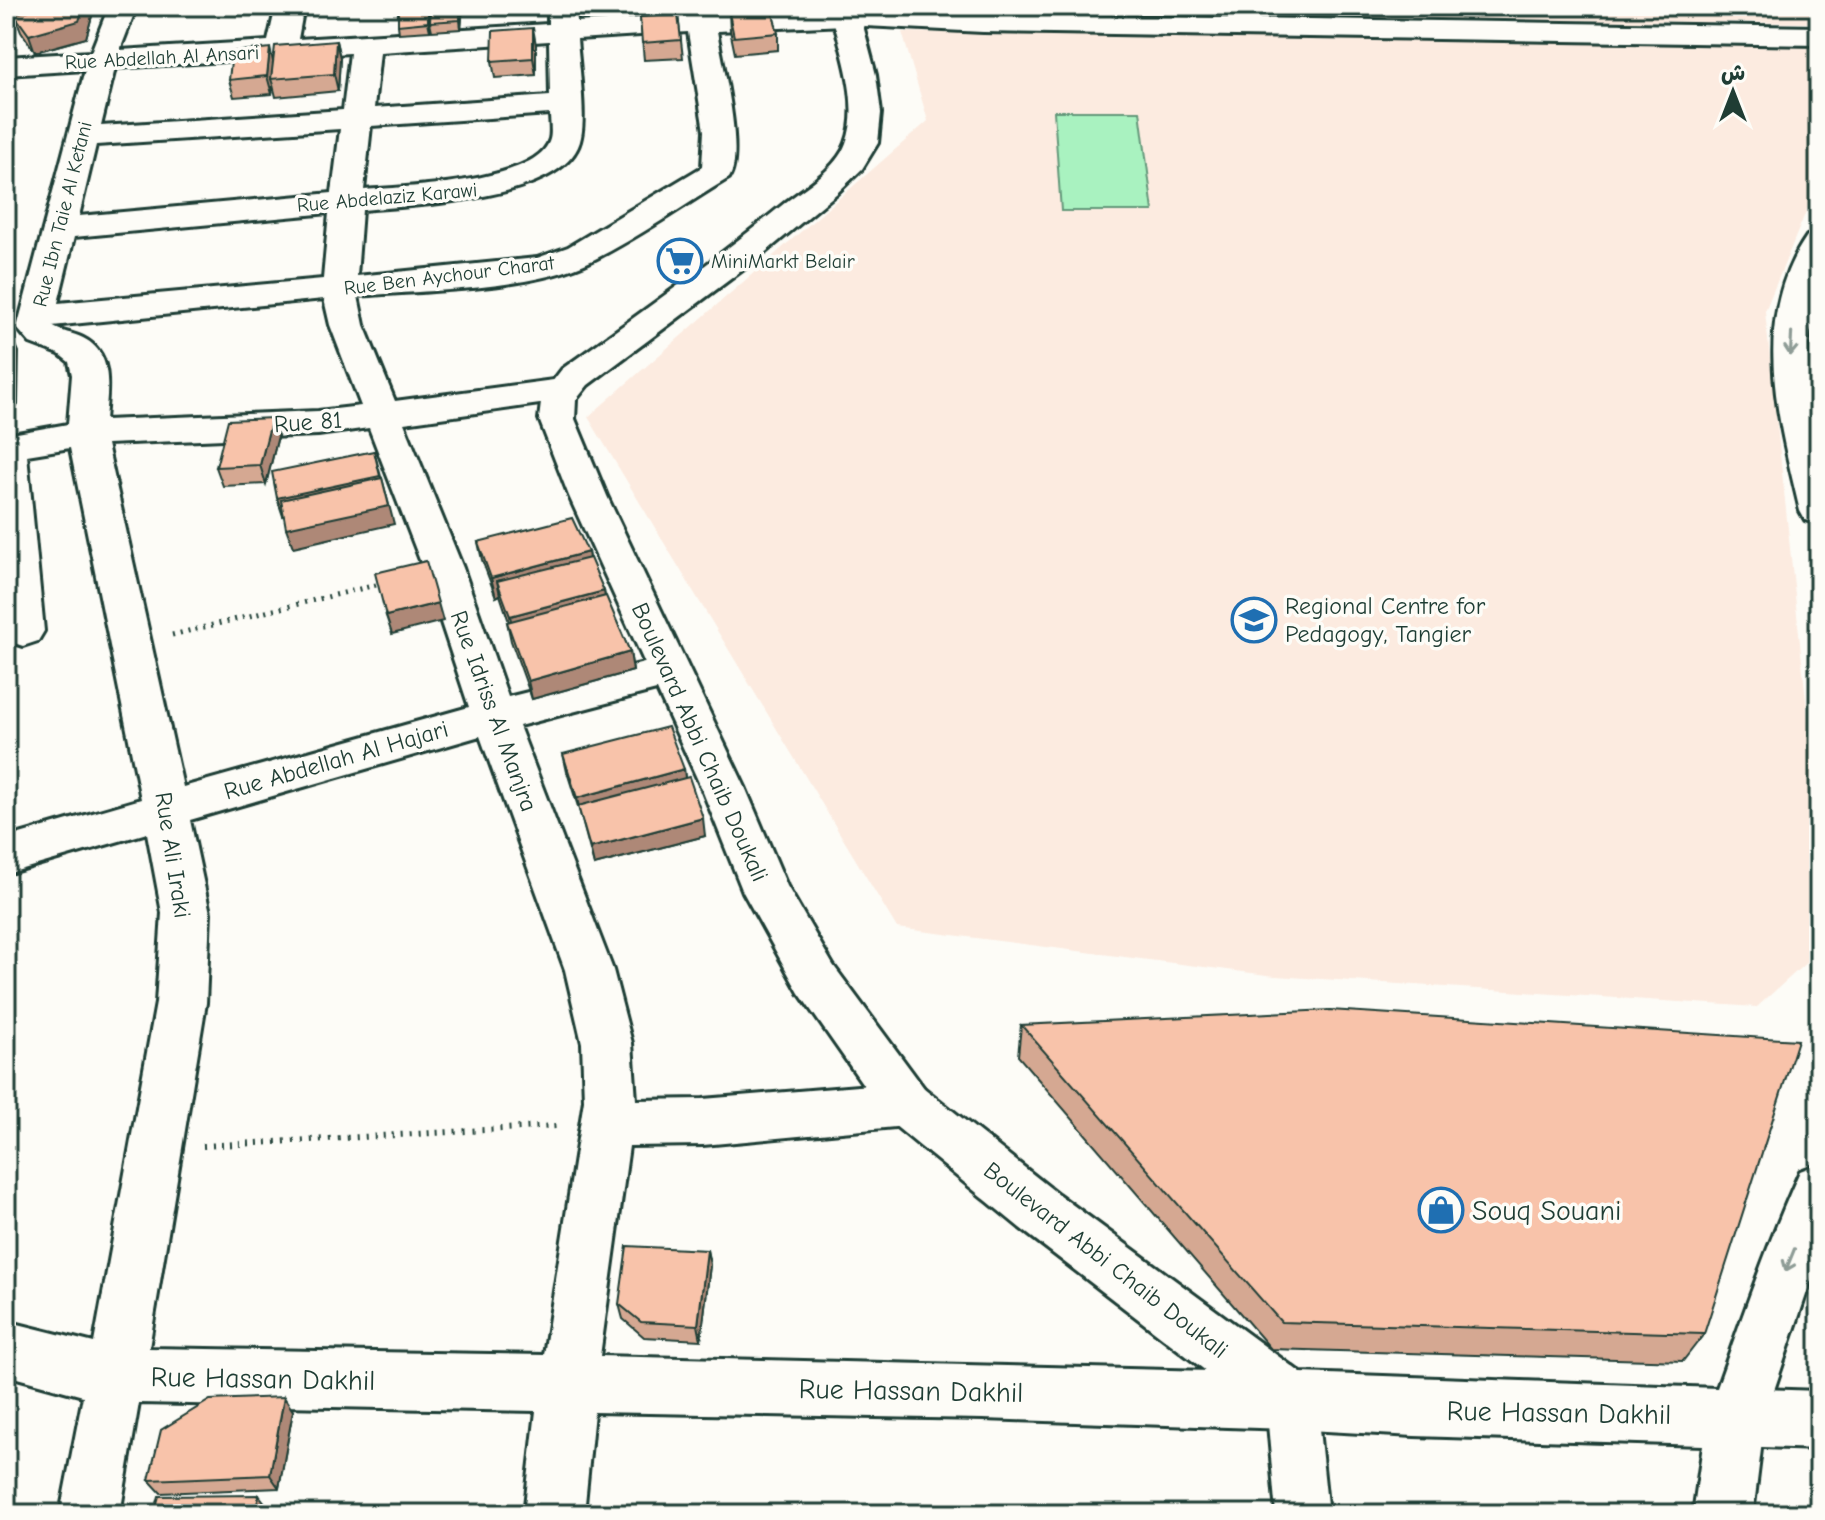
<svg xmlns="http://www.w3.org/2000/svg" width="1825" height="1520" font-family="'Comic Neue','Playpen Sans Arabic',sans-serif">
<rect width="100%" height="100%" fill="#fdfcf7"/>
<filter id="ink" filterUnits="userSpaceOnUse"><feTurbulence type="fractalNoise" baseFrequency=".0125" numOctaves="2"/><feDisplacementMap in="SourceGraphic" scale="16" xChannelSelector="R" yChannelSelector="G"/><feConvolveMatrix kernelMatrix="1 2 1 2 8 2 1 2 1" color-interpolation-filters="sRGB"/></filter>
<g filter="url(#ink)">
<g fill="#fcebe0">
<path d="M891,6H1819V23L891,14Z"/>
<path d="M902,32L1819,46V180L1765,311L1819,823V951L1757,1007L1275,976L897,928L588,417L928,121Z"/>
</g>
<path fill="#a9f2c0" stroke="#64987a" stroke-width="2" d="M1054,111H1140L1153,211H1061Z"/>
<g fill="none" stroke-linecap="round" stroke-linejoin="round">
<g stroke="#1f3d34" stroke-width="6">
<path id="pedestrian" d="M1291,1377L1309,1384L1316,1401L1328,1514H1276L1266,1401L1273,1384Z"/>
</g>
<g stroke="#1f3d34" stroke-width="6">
<g id="minor">
<path d="M109,6H137L120,50L268,41L276,6H304L298,39L548,24V6H576L577,22L685,15L684,6H712L713,14L845,7L983,14L1819,27V45L983,32L845,25L717,31C722,61 745,154 729,178C684,205 640,237 593,260C532,291 427,290 358,296L364,325L395,401L561,379L574,382L579,390L574,398L561,401L404,423L463,568L508,697L668,657L683,661L689,672L683,683L519,726L613,970L632,1043L636,1100L703,1099L906,1082L924,1088L932,1104L924,1120L906,1126L703,1145L629,1146L600,1356L1291,1373L1311,1381L1320,1401L1311,1421L1291,1429L983,1419L594,1412L584,1514H524L536,1411L139,1403L120,1514H60L83,1396L6,1375V1321L94,1343L156,1003L162,913L147,833L6,874V838L141,799L70,448L27,455L44,631L38,641L23,646L8,641L6,637V435L68,424L72,375L69,362L59,354L30,343L17,328L85,70L6,75V57L91,52ZM688,32L704,131L702,167L568,247L537,258L357,276L362,210C412,205 570,201 581,137C586,115 579,65 577,39ZM549,41L550,96L374,108L380,52ZM350,53L343,110L101,126L115,68ZM550,114C550,122 552,132 550,139C538,183 402,187 364,190L371,126ZM340,129L332,193L79,216L96,145ZM329,213L323,279L58,303L74,237ZM324,299L330,325L361,406L318,411L105,420C107,391 115,354 83,338C73,333 61,332 52,326ZM369,428L423,568L469,707L183,787L107,444L318,435ZM480,736L565,970L582,1043L584,1100L544,1355L149,1348L206,1003L210,913L190,820Z"/>
<path d="M1736,1388L1819,1391V1449L1736,1446L1716,1437L1707,1417L1716,1397Z"/>
</g>
</g>
<g stroke="#1f3d34" stroke-width="6">
<g id="tertiary">
<path d="M830,6H858L876,75L881,113L878,143L862,169L836,194L756,260L588,385L576,400L575,419L607,496L745,787L787,886L833,965L924,1088L1058,1194L1301,1373L1717,1388C1743,1315 1768,1242 1800,1171L1819,1164V1256L1765,1417L1753,1514H1693L1703,1445L1414,1436L1291,1429L1271,1421L1020,1228L888,1120L799,993L743,892L701,787L569,496L539,419L542,395L562,369C638,315 714,261 786,202C807,186 837,168 846,143C862,102 839,47 830,6Z"/>
<path d="M1819,233V286L1808,345L1810,387L1819,434V524L1805,520L1800,511C1779,421 1749,320 1807,236Z"/>
</g>
</g>
<path stroke="#1f3d34" stroke-width="5" stroke-dasharray="2 6" stroke-linecap="butt" d="M172,635L384,583"/>
<path stroke="#1f3d34" stroke-width="6" stroke-dasharray="2 7" stroke-linecap="butt" d="M203,1146L556,1126"/>
<use href="#pedestrian" fill="#fdfcf7" fill-rule="evenodd"/>
<use href="#minor" fill="#fdfcf7" fill-rule="evenodd"/>
<use href="#tertiary" fill="#fdfcf7" fill-rule="evenodd"/>
</g>
<g fill="#d5a892" stroke="#1f3d34" stroke-width="2">
<path d="M398,6H430V31L399,33L398,25Z"/>
<path d="M463,6L461,29L432,31L430,22Z"/>
<path d="M93,12L86,38L35,52L21,31L14,14Z"/>
<path d="M729,13L778,33V50L735,54L730,30Z"/>
<path d="M678,15L683,58L644,60L640,17Z"/>
<path d="M336,41L340,58L338,91L276,97L273,85L272,94L234,97L229,80L273,62Z"/>
<path d="M536,45V75L495,78L492,61Z"/>
<path d="M278,436L266,484L223,486L216,467Z"/>
<path d="M478,542L588,552L589,558L604,591L605,596L630,652L633,671L532,699L511,641L507,622H509L500,595L496,597L482,560Z"/>
<path d="M563,754L684,769L685,778L705,836L594,865L580,813L567,772Z"/>
<path d="M1021,1025L1704,1334L1683,1361L1271,1349L1018,1056Z"/>
<path d="M707,1250L710,1265L701,1340L644,1337L623,1319L619,1304Z"/>
<path d="M293,1411L279,1488L161,1493L149,1480Z"/>
</g>
<g fill="#ae8877" stroke="#1f3d34" stroke-width="2">
<path d="M84,6H91L93,12L86,38L35,52L29,35Z"/>
<path d="M428,6H430V31L428,22Z"/>
<path d="M460,6H463L461,29L460,20Z"/>
<path d="M533,28L536,45V75L533,58Z"/>
<path d="M336,41L340,58L338,91L334,74Z"/>
<path d="M270,48L274,66L271,79L273,85L272,94L267,76Z"/>
<path d="M11,334L19,352L18,405L6,413V389Z"/>
<path d="M272,418L278,436L266,484L260,465Z"/>
<path d="M374,451L386,495L283,516L277,498Z"/>
<path d="M382,478L394,524L293,547L286,528Z"/>
<path d="M588,552L591,571L497,581L500,595L496,597L491,578Z"/>
<path d="M604,591L607,610L514,635L510,616Z"/>
<path d="M438,603L443,621L392,634L386,616Z"/>
<path d="M630,652L633,671L532,699L528,681Z"/>
<path d="M684,769L686,787L581,816L577,798Z"/>
<path d="M703,818L705,836L594,865L590,848Z"/>
<path d="M707,1250L710,1265L701,1340L698,1325Z"/>
<path d="M284,1397L293,1411L279,1488L270,1475Z"/>
<path d="M259,1495L269,1508L268,1514H255Z"/>
</g>
<g fill="#f8c3aa" stroke="#1f3d34" stroke-width="2">
<path d="M45,6H84L79,21L29,35L14,14Z"/>
<path d="M398,6H428V22L398,25Z"/>
<path d="M431,6H460V20L430,22Z"/>
<path d="M772,10L778,33L734,37L729,13Z"/>
<path d="M678,15L681,40L642,43L640,17Z"/>
<path d="M533,28V58L492,61L493,31Z"/>
<path d="M336,41L334,74L271,79L275,46Z"/>
<path d="M270,48L267,76L229,80L232,52Z"/>
<path d="M6,334H11L10,387L6,389Z"/>
<path d="M272,418L260,465L216,467L228,420Z"/>
<path d="M374,451L380,476L277,498L272,472Z"/>
<path d="M382,478L389,506L286,528L281,500Z"/>
<path d="M572,518L588,552L491,578L478,542Z"/>
<path d="M590,558L604,591L510,616L497,581Z"/>
<path d="M426,561L438,603L386,616L375,573Z"/>
<path d="M606,596L630,652L528,681L507,622Z"/>
<path d="M668,727L684,769L577,798L563,754Z"/>
<path d="M689,777L703,818L590,848L578,806Z"/>
<path d="M1330,1010L1798,1040L1704,1334L1281,1322L1021,1025Z"/>
<path d="M627,1246L707,1250L698,1325L641,1322L619,1304Z"/>
<path d="M284,1397L270,1475L149,1480L161,1430L210,1400Z"/>
<path d="M259,1495L255,1514H154L159,1496Z"/>
</g>
<defs><path id="oneway-shaft" d="M-6 0H5M1.5-3L5.5 0L1.5 3" fill="none" stroke-width="1.6" stroke-linecap="round" stroke-linejoin="round" transform="scale(2)"/></defs>
<g stroke="#8e9c96">
<use href="#oneway-shaft" transform="translate(1791 344) rotate(93)"/>
<use href="#oneway-shaft" transform="translate(1790 1260) rotate(112)"/>
</g>
</g>
<defs>
<g id="supermarket-ring" transform="scale(2.3)"><circle r="9.5" fill="#fdfcf7" stroke="#1f6fb2" stroke-width="1.5"/><path d="M-6-5.5h2.5l.6 2H6L4.5 2H-2.5L-4.4-4H-6ZM-1.5 3.2a1.3 1.3 0 1 0 .1 0ZM3 3.2a1.3 1.3 0 1 0 .1 0Z" fill="#1f6fb2"/></g>
<g id="school-ring" transform="scale(2.3)"><circle r="9.5" fill="#fdfcf7" stroke="#1f6fb2" stroke-width="1.5"/><path d="M0-5L7-2L0 1L-7-2ZM-4 1L0 2.5L4 1V4Q0 6-4 4Z" fill="#1f6fb2"/></g>
<g id="shop-ring" transform="scale(2.3)"><circle r="9.5" fill="#fdfcf7" stroke="#1f6fb2" stroke-width="1.5"/><path d="M-5-2.5h2.3a2.7 3.5 0 0 1 5.4 0H5L5.5 6h-11ZM-1.5-2.5h3a1.5 2.3 0 0 0-3 0Z" fill="#1f6fb2"/></g>
</defs>
<g fill-rule="evenodd">
<use href="#supermarket-ring" x="680" y="261"/>
<use href="#school-ring" x="1254" y="620"/>
<use href="#shop-ring" x="1441" y="1210"/>
</g>
<g text-anchor="middle" stroke-width="7" stroke-linejoin="round" paint-order="stroke">
<g font-size="20" fill="#1f3d34" stroke="#fdfcf7">
<text transform="translate(162 57) rotate(-3)" y="7">Rue Abdellah Al Ansari</text>
<text transform="translate(387 197) rotate(-5)" y="7">Rue Abdelaziz Karawi</text>
<text transform="translate(62 214) rotate(-76)" y="7">Rue Ibn Taie Al Ketani</text>
<text transform="translate(449 275) rotate(-7)" y="7">Rue Ben Aychour Charat</text>
</g>
<g font-size="20" fill="#1f3d34" stroke="#fdfcf7" text-anchor="start">
<text x="711" y="268">MiniMarkt Belair</text>
</g>
<g font-size="24" fill="#1f3d34" stroke="#fdfcf7">
<text transform="translate(308 422) rotate(-4)" y="8">Rue 81</text>
<text transform="translate(494 711) rotate(70)" y="8">Rue Idriss Al Manjra</text>
<text transform="translate(700 742) rotate(66)" y="8">Boulevard Abbi Chaib Doukali</text>
<text transform="translate(336 760) rotate(-16)" y="8">Rue Abdellah Al Hajari</text>
<text transform="translate(173 855) rotate(81)" y="8">Rue Ali Iraki</text>
<text transform="translate(1106 1260) rotate(38)" y="8">Boulevard Abbi Chaib Doukali</text>
</g>
<g font-size="24" fill="#1f3d34" stroke="#fdfcf7" text-anchor="start">
<text x="1285" y="614">Regional Centre for<tspan x="1285" dy="28">Pedagogy, Tangier</tspan></text>
</g>
<g font-size="28" fill="#1f3d34" stroke="#fdfcf7" text-anchor="start">
<text x="1472" y="1220">Souq Souani</text>
</g>
<g font-size="28" fill="#1f3d34" stroke="#fdfcf7">
<text transform="translate(263 1378) rotate(1)" y="10">Rue Hassan Dakhil</text>
<text transform="translate(911 1390) rotate(1)" y="10">Rue Hassan Dakhil</text>
<text transform="translate(1559 1412) rotate(1)" y="10">Rue Hassan Dakhil</text>
</g>
</g>
<rect width="1825" height="1520" fill="none" stroke="#fdfcf7" stroke-width="32"/>
<rect x="16" y="16" width="1793" height="1488" fill="none" stroke="#1f3d34" stroke-width="3" filter="url(#ink)"/>
<g transform="translate(1733 92)" stroke="#fdfcf7" stroke-width="6" paint-order="stroke">
<path d="M0-6L14 30L0 20L-14 30Z" fill="#1f3d34"/>
<text y="-12" font-size="22" font-weight="bold" text-anchor="middle" fill="#1f3d34">ش</text>
</g>
</svg>
